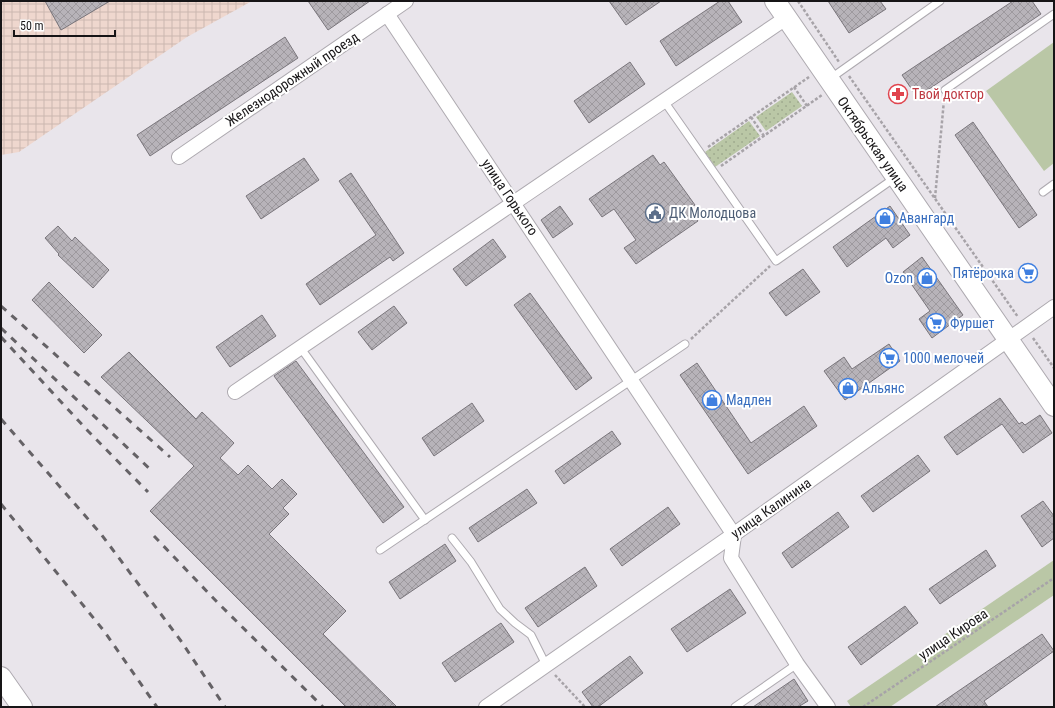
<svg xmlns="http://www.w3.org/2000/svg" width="1055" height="708" font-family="'Roboto Condensed',sans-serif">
<defs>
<pattern id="industrial-grid" width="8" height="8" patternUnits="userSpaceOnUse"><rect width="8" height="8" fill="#efd7ce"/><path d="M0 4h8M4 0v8" fill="none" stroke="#ccb8b0"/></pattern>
<pattern id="grass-dots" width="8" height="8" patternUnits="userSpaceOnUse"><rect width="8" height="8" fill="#bac7a6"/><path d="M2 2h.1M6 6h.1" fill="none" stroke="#9faa8e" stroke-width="1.8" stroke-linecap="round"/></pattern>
<pattern id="building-cross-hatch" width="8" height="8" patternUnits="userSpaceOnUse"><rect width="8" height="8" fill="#b7b3b9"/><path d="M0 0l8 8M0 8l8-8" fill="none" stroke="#9d999e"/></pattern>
</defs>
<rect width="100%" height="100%" fill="#e9e5eb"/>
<path fill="url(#industrial-grid)" d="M1,1H252L187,37L19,152L1,155Z"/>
<g fill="url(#grass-dots)">
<path d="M792,92L802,106L766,131L756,117Z"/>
<path d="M749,121L760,136L715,167L705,152Z"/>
</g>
<g fill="#bac7a6">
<path d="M1054,42V163L1044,171L986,91Z"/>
<path d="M1054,560V595L890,707H851L847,701Z"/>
</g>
<g fill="url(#building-cross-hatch)" stroke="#79757b">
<path d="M45,1H110L61,30Z"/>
<path d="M308,1H370L328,30Z"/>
<path d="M609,1H661L626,25Z"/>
<path d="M720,1H728L742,22L676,66L660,41Z"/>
<path d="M828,1H880L886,9L849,33Z"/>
<path d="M1013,1H1032L1041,14L917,97L902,75Z"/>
<path d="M285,37L298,58L150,156L137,135Z"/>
<path d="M630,62L645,84L589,123L574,101Z"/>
<path d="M973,122L1037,215L1019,228L955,135Z"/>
<path d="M653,155L660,165L664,162L695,205L689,209L698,221L636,264L624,248L636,240L614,209L602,217L589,199Z"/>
<path d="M304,158L319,180L261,219L246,196Z"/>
<path d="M351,173L404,253L393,261L390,257L320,305L306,284L376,235L339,181Z"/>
<path d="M560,206L573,224L553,238L541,220Z"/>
<path d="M890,206L910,235L893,248L886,238L847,267L833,247Z"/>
<path d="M58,226L72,241L75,237L109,270L93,288L58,255L59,254L45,238Z"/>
<path d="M493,239L506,257L466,286L453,269Z"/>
<path d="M922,257L963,315L932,338L919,319L930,311L903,272Z"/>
<path d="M803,269L820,292L786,316L769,293Z"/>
<path d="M49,282L102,335L84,353L32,300Z"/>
<path d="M530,293L592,378L576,390L514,305Z"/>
<path d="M394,306L407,323L372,350L358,332Z"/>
<path d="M262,315L276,336L230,367L216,347Z"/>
<path d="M889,344L900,361L845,400L824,371L844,357L852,369Z"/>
<path d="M129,352L196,419L202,412L234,443L220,458L238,475L248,465L272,489L282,479L297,494L283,508L289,514L269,534L346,611L323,634L397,707H346L150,511L194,466L101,377Z"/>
<path d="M296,361L404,507L383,523L274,376Z"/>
<path d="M697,363L751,443L804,406L817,426L748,474L680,375Z"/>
<path d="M1000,398L1019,424L1022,422L1025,425L1040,415L1052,433L1023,453L1002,424L957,455L944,437Z"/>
<path d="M472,403L484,421L434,456L422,438Z"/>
<path d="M612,431L621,444L564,484L555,471Z"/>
<path d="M918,455L930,471L873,512L861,496Z"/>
<path d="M527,489L537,503L478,542L469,528Z"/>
<path d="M1043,501L1054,516V538L1042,547L1021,516Z"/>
<path d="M668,507L680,524L622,566L610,549Z"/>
<path d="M838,512L849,527L792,568L782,553Z"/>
<path d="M445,544L456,561L400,599L389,582Z"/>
<path d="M986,550L996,566L940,604L929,589Z"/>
<path d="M585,567L597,586L538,627L525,608Z"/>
<path d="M730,589L746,613L687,652L671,629Z"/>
<path d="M905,606L918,623L861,665L848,647Z"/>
<path d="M501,623L514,642L455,682L442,663Z"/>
<path d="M1042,634L1054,651L984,701L988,707H935Z"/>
<path d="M630,656L643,673L598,707H593L582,692Z"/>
<path d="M794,679L808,701L798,707H753Z"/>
</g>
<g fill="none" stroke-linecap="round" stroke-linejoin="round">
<g stroke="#aeaab0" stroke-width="9">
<g id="lane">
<path d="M831,78L940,1"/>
<path d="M945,90L1054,14"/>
<path d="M664,101L776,261L896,177"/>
<path d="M1043,192L1054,184"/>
<path d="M300,347L425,520"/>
<path d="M452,538L471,562L500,609L515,623L531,635L546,665"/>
<path d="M380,550L685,344"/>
<path d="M735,707L797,664"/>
</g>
</g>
<g stroke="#aeaab0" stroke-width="16">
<g id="street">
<path d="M387,14L734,535L731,558L797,664L828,707"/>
<path d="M179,157L406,1"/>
<path d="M235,392L786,18"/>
<path d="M486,707L740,530L1054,307"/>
</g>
</g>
<g stroke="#aeaab0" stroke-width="22">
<g id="secondary">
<path d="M775,1L1054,406"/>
<path d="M1,677L22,707"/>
</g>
</g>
<g stroke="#a7a3a8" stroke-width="2.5" stroke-dasharray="3 2" stroke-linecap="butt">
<path d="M798,1L839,62"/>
<path d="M849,76L1018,317"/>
<path d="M794,87L807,106"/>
<path d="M751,117L764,136"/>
<path d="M708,147L809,77"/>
<path d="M721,166L822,95"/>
<path d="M935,198L944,100"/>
<path d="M1033,338L1054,368"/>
<path d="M691,339L770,266"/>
<path d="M555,675L585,707"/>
<path d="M863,707L1054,578"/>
</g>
<use href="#lane" stroke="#fff" stroke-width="7"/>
<use href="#street" stroke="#fff" stroke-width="14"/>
<use href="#secondary" stroke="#fff" stroke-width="20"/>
<g stroke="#656266" stroke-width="3" stroke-dasharray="7 7" stroke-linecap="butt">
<path d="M1,306L170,457"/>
<path d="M1,328L152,471"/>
<path d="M1,337L88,431L148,492"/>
<path d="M1,419L101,534L181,641L225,707"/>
<path d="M1,504L104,631L157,707"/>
<path d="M154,536L217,602L323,707"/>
</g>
</g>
<defs>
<g id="pharmacy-ring" transform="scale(1)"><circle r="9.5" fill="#fff" stroke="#e0444e" stroke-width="1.5"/><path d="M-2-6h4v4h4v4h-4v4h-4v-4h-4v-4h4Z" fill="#e0444e"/></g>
<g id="civic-ring" transform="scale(1)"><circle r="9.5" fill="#fff" stroke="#5c6f8a" stroke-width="1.5"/><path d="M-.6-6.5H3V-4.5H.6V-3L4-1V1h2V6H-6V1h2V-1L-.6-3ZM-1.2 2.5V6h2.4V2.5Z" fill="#5c6f8a"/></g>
<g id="shop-ring" transform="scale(1)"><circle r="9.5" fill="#fff" stroke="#3f7fe0" stroke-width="1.5"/><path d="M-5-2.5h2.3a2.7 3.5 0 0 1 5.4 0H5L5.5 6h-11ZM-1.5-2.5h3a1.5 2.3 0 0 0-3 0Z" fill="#3f7fe0"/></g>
<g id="supermarket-ring" transform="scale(1)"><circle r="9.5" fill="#fff" stroke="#3f7fe0" stroke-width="1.5"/><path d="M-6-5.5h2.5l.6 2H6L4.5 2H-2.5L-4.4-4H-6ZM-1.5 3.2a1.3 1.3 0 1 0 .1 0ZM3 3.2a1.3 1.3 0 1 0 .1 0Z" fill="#3f7fe0"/></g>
</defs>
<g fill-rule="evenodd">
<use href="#pharmacy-ring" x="898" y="94"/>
<use href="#civic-ring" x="655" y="213"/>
<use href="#shop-ring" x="885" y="218"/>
<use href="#supermarket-ring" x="1028" y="273"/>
<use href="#shop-ring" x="927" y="278"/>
<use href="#supermarket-ring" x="936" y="323"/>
<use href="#supermarket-ring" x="889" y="358"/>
<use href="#shop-ring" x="848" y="388"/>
<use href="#shop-ring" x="712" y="400"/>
</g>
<g text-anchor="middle" stroke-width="4" stroke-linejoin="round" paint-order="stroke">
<g font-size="14" fill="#171517" stroke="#fff">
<text transform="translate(292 79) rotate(-34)" y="5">Железнодорожный проезд</text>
<text transform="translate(873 144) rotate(55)" y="5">Октябрьская улица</text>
<text transform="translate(510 197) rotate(56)" y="5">улица Горького</text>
<text transform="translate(771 508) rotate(-35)" y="5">улица Калинина</text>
<text transform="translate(953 634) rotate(-34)" y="5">улица Кирова</text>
</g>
<g font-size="14" fill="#be3a42" stroke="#fff" text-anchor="start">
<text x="912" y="99">Твой доктор</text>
</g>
<g font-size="14" fill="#4e5e75" stroke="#fff" text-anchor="start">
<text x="669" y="218">ДК Молодцова</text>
</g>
<g font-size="14" fill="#366cbe" stroke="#fff" text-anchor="start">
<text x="899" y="223">Авангард</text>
<text x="1014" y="278" text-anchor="end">Пятёрочка</text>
<text x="913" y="283" text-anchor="end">Ozon</text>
<text x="950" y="328">Фуршет</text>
<text x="903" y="363">1000 мелочей</text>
<text x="862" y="393">Альянс</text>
<text x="726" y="405">Мадлен</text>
</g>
</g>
<rect width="1055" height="708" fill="none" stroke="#171517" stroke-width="4"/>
<path d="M14 30v6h101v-6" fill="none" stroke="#171517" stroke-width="2"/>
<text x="20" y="30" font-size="12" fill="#171517" stroke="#ffffff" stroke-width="3" paint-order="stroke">50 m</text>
</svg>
